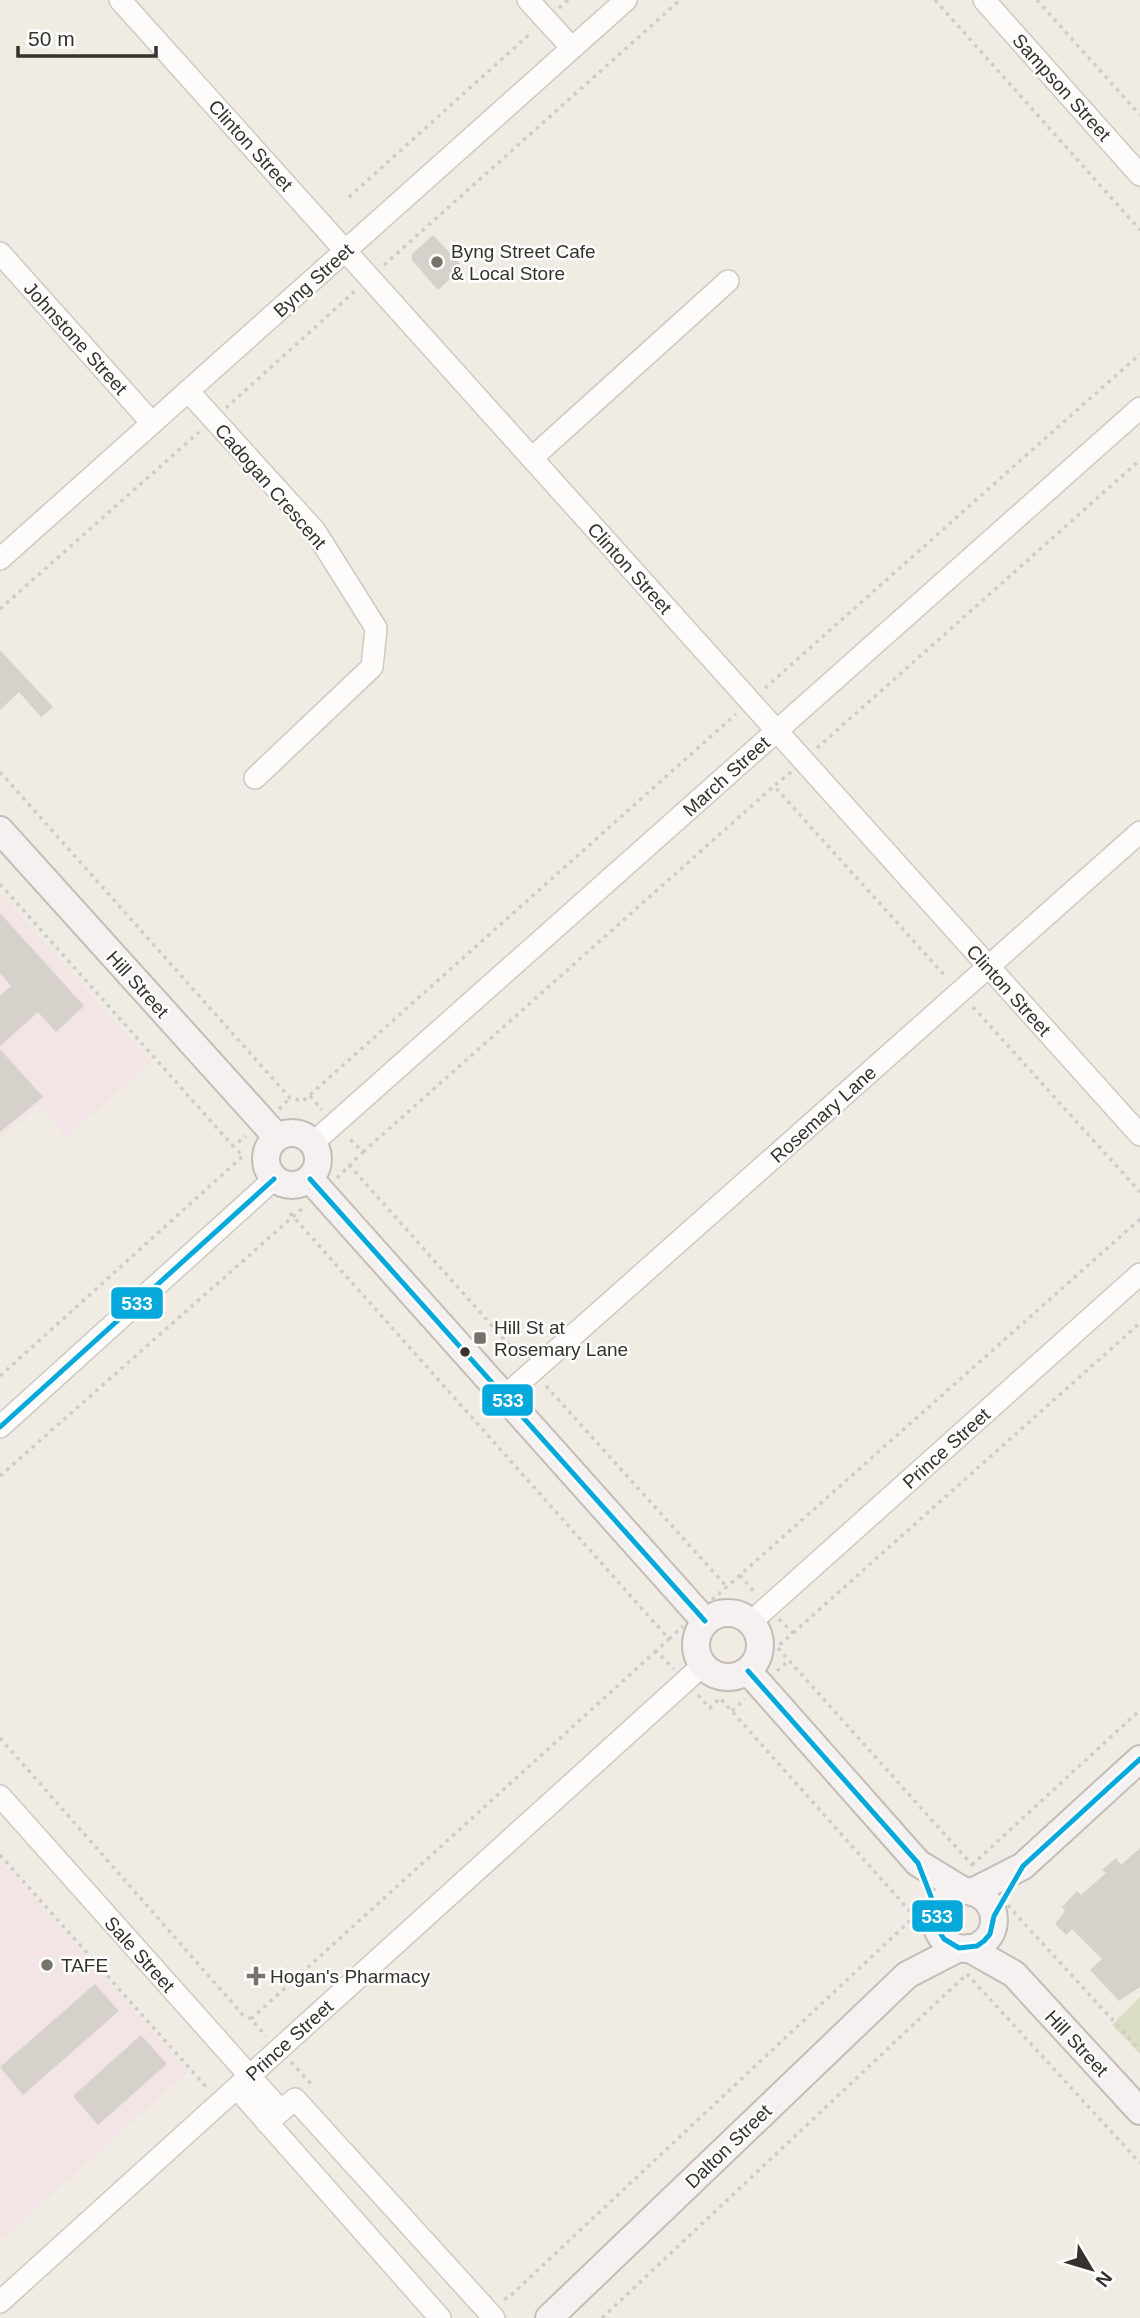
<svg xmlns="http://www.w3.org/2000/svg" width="1140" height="2318" font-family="Helvetica,sans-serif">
<rect width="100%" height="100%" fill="#f0ece3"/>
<g fill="#f3e4e6">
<path d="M0,893L151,1062L66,1137L39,1105L0,1139Z"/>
<path d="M0,1860L188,2071L0,2241Z"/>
</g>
<path fill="#dbdec5" d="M1140,1997V2054L1112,2025Z"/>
<g fill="#d6d2cb">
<path d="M433,235L463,267L438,290L412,260V254Z"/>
<path d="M0,650L53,707L41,717L19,692L0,710Z"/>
<path d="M0,913L84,1006L56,1032L38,1012L0,1046V996L11,986L0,973Z"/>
<path d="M0,1049L43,1097L0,1132Z"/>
<path d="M1140,1848V1987L1119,2001L1090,1970L1102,1959L1072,1929L1066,1935L1055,1924L1065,1911L1062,1907L1077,1891L1081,1895L1106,1873L1102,1870L1116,1858L1121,1865Z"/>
<path d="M95,1984L119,2011L23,2095L0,2067Z"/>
<path d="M141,2035L167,2064L98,2125L73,2096Z"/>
</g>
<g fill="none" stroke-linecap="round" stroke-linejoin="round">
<g stroke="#cecac3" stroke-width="24">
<g id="minor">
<path d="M120,0L1140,1135"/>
<path d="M528,0L572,48"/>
<path d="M984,0L1140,175"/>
<path d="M0,253L152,423"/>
<path d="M188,391L315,531L376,628L372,667L255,778"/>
<path d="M532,458L728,281"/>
<path d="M0,559L626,0"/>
<path d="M313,1143L1140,408"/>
<path d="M506,1395L1140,832"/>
<path d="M0,1427L274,1179"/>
<path d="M751,1622L1140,1274"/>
<path d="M0,1796L281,2111"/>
<path d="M237,2088L440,2318"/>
<path d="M267,2123L295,2099L494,2318"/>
<path d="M0,2302L702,1666"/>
</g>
</g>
<g stroke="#c5bcb8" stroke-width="30">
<g id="major">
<path d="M0,830L277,1137"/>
<circle cx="292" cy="1159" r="26"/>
<path d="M310,1179L705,1621"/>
<circle cx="728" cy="1645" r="32"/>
<path d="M748,1671L918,1863L964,1891"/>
<circle cx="965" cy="1920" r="29"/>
<path d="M972,1892L1023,1866L1140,1759"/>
<path d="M968,1948L1014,1974L1140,2111"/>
<path d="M549,2318L907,1975L959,1948"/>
</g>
</g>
<g stroke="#cecdc9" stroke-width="3.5" stroke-dasharray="3.5 5" stroke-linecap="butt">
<path d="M935,0L1140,230"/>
<path d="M1037,0L1140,115"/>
<path d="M559,8L568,0"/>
<path d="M349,197L532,32"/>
<path d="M384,265L680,0"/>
<path d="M226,408L355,291"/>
<path d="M0,609L199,432"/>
<path d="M765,688L1140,354"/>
<path d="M817,748L1140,460"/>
<path d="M0,772L290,1098L303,1101L736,714"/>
<path d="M791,772L774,786L946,977"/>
<path d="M0,884L233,1146"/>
<path d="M973,1007L1140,1192"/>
<path d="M310,1096L322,1110"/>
<path d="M279,1109L290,1098"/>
<path d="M363,1152L774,786"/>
<path d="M349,1165L520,1357"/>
<path d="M337,1178L363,1152L347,1136"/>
<path d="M290,1213L669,1639L656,1651L674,1669"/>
<path d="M0,1376L243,1156L233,1146L246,1136"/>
<path d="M546,1386L727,1587"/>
<path d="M0,1476L305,1206"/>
<path d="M740,1575L755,1593"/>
<path d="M712,1600L1140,1219"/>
<path d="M779,1619L793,1633L777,1647L974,1867"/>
<path d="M793,1633L1140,1323"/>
<path d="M669,1639L683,1626"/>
<path d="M777,1671L789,1660"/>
<path d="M698,1695L710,1708L720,1698L933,1937"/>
<path d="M732,1711L745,1699"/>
<path d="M0,1738L243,2015L251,2019L266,2036"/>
<path d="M0,1855L208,2089"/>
<path d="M972,1865L1140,1710"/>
<path d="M1002,1899L1140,2050"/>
<path d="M967,1974L1140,2163"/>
<path d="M251,2019L656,1651"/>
<path d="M291,2062L314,2087"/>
<path d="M504,2299L508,2298L914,1917"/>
<path d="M602,2318L967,1974"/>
</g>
<use href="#minor" stroke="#fdfcfb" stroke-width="21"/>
<use href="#major" stroke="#f5f1f0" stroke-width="26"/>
<g stroke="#fff" stroke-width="10">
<g id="bus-1">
<path d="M310,1179L705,1621"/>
<path d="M0,1427L274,1179"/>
<path d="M748,1671L918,1863L937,1912L939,1931L944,1939L959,1948L977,1946L984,1941L990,1934L994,1916L1023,1866L1140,1759"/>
</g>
</g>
<use href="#bus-1" stroke="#05a8db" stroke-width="5"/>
</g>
<g fill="#76736b" stroke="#fff" stroke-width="2.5">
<circle cx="437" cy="262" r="7"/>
<rect x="473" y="1331" width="14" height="14" rx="3.5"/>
<circle cx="47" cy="1965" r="7"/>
<path d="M252.5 1965.5h7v7h7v7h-7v7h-7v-7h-7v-7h7z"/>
</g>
<circle fill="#35322b" stroke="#fff" stroke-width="2.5" cx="465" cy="1352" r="6"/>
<g text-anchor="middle" stroke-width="5" stroke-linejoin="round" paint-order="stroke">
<g font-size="19" fill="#35322b" stroke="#fff">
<text transform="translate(1062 87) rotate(48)" y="7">Sampson Street</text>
<text transform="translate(251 145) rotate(48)" y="7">Clinton Street</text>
<text transform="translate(313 280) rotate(-42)" y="7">Byng Street</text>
<text transform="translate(76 338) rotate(48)" y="7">Johnstone Street</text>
<text transform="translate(271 486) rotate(49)" y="7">Cadogan Crescent</text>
<text transform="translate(630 568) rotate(48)" y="7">Clinton Street</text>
<text transform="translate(726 776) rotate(-42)" y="7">March Street</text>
<text transform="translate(138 984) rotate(48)" y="7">Hill Street</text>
<text transform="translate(1009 990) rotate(48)" y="7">Clinton Street</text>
<text transform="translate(823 1114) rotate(-42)" y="7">Rosemary Lane</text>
<text transform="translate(946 1448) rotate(-42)" y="7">Prince Street</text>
<text transform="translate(140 1954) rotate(48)" y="7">Sale Street</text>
<text transform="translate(289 2040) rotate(-42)" y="7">Prince Street</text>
<text transform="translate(1077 2043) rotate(47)" y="7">Hill Street</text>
<text transform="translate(728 2146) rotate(-44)" y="7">Dalton Street</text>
</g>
<g font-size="19" fill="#35322b" stroke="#fff" text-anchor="start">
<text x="451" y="258">Byng Street Cafe<tspan x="451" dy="22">&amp; Local Store</tspan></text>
<text x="494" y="1334">Hill St at<tspan x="494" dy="22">Rosemary Lane</tspan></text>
<text x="61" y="1972">TAFE</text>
<text x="270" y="1983">Hogan's Pharmacy</text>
</g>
</g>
<g stroke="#fff" stroke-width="2.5">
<rect x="110" y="1286" width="54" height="34" rx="7" fill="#05a8db"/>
<rect x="481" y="1383" width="53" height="34" rx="7" fill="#05a8db"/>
<rect x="911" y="1899" width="53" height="34" rx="7" fill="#05a8db"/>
</g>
<g font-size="19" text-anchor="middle" font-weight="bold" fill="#fff">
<text x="137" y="1310">533</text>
<text x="508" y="1407">533</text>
<text x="937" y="1923">533</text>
</g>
<g transform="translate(1091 2269) rotate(128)" stroke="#ffffff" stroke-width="5" paint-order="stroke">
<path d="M0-5L12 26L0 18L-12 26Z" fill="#35322b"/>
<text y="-10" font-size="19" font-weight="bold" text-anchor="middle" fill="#35322b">N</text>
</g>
<path d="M18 46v10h138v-10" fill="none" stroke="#35322b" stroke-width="3.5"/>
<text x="28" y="46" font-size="21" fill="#35322b" stroke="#ffffff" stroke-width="5" paint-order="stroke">50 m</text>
</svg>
